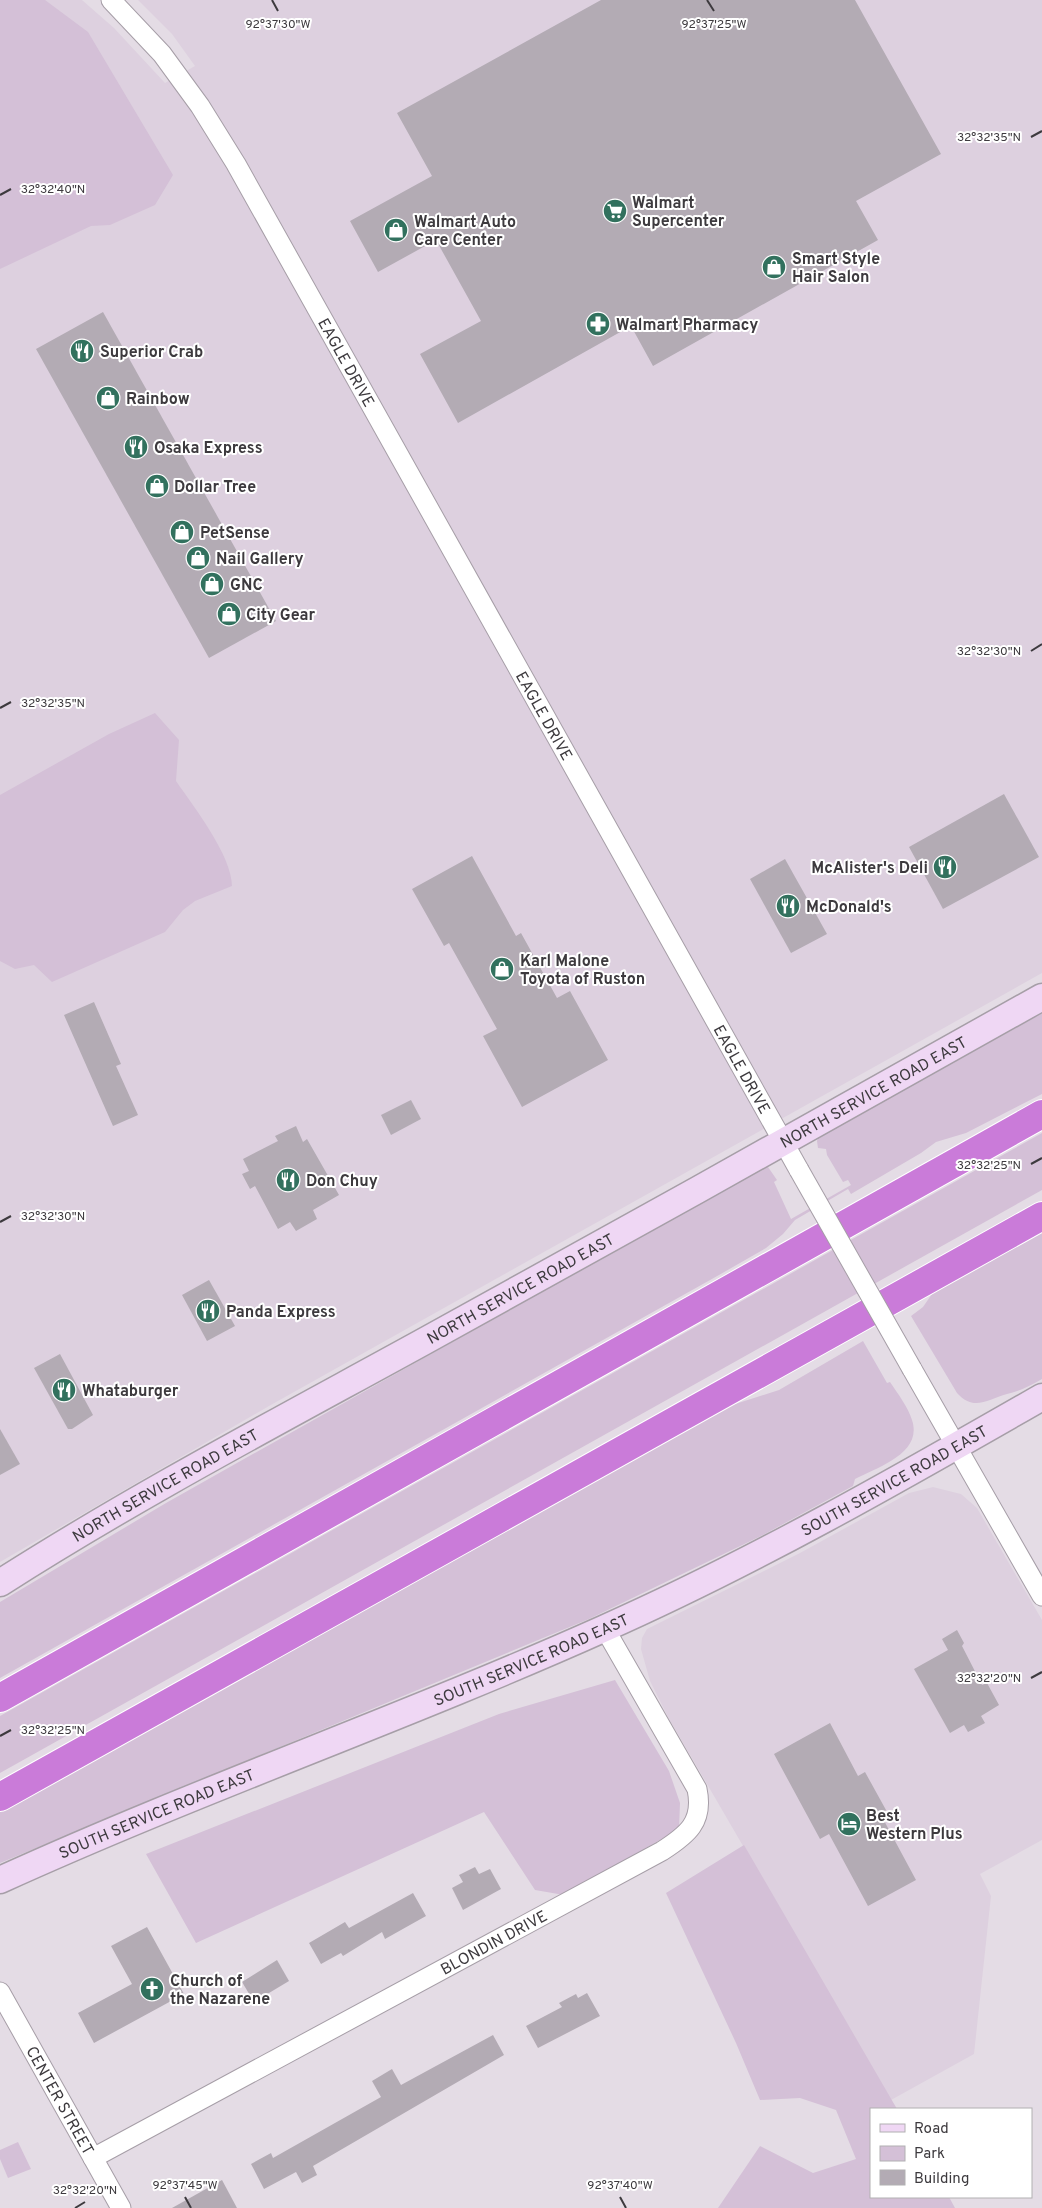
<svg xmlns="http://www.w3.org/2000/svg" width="1042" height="2208" font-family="Overpass,sans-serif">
<rect width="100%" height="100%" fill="#e4dce5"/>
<g fill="#ddd0df">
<path d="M0,0H82L114,28L165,83L195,66L172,34L138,0H1042V973L269,1406L0,1562Z"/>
<path d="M933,1487L961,1494L977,1508L1042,1620V1840L980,1874L991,1896L974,2054L891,2100L668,1717L650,1681L641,1649L642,1638L647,1629L800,1553L909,1493Z"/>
</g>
<g fill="#d4c0d7">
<path d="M0,0H45L88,32L173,175L155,205L110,225L91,226L0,269Z"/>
<path d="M155,713L179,740L176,781C194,807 232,856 232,886L195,901L183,910L165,932L52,982L34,965L15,969L0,961V795L109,734Z"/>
<path d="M1042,1013V1094L966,1133L936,1142L921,1153L851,1194L848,1189L795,1220L783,1234L766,1248L719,1275L0,1678V1602L166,1503L763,1167H768L777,1180L774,1182L791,1219L851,1185L848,1180L843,1182L827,1155L826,1149L818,1148L817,1141L818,1138Z"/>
<path d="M1042,1133V1190L0,1773V1716Z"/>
<path d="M1042,1229V1379C1030,1386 1020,1391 1007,1394C988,1399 974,1412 957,1393L911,1316L923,1307L934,1291Z"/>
<path d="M863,1341L887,1383L890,1382C898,1394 908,1407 912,1420C923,1453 878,1467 855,1479L853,1486L763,1535L589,1619L0,1863V1812L729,1406L779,1390Z"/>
<path d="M615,1680L669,1771L680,1803L679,1829L564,1895L535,1890L484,1812L196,1943L146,1854L499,1714Z"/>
<path d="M744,1845L897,2109H871V2197H949L955,2208H718L760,2146L813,2173L856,2159L836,2110L800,2098L760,2100L736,2043L666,1893Z"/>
<path d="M18,2142L31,2169L8,2178L0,2159V2150Z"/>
</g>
<g fill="#b3abb4">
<path d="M601,0H855L941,154L856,201L878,240L653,366L631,326L458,423L420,354L481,321L436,240L378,272L350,221L432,176L397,113Z"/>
<path d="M103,312L276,621L209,658L36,349Z"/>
<path d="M1004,794L1039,857L943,909L909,847Z"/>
<path d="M472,856L516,936L521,933L557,998L570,991L608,1060L522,1107L483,1036L497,1029L449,943L444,946L412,889Z"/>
<path d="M785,859L827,934L791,953L750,879Z"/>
<path d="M94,1002L121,1064L116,1066L138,1115L113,1126L64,1015Z"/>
<path d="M411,1100L421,1119L391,1135L381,1115Z"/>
<path d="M296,1126L303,1142L307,1139L339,1195L313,1210L317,1219L296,1231L290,1222L278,1229L255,1186L250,1189L242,1174L249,1171L243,1159L278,1141L275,1136Z"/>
<path d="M209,1280L235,1326L207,1341L182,1295Z"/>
<path d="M60,1354L93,1415L72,1429H68L34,1368Z"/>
<path d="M0,1429L20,1464L0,1475Z"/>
<path d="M957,1630L964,1643L962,1646L982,1685L987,1683L999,1705L981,1716L985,1723L968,1732L964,1725L950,1733L914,1669L948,1650L942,1639Z"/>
<path d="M830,1723L858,1776L865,1772L886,1810L881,1815L916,1880L868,1906L829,1834L820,1839L774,1754Z"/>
<path d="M475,1867L479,1874L490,1869L501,1889L463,1910L452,1888L463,1882L459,1875Z"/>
<path d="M413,1893L426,1916L385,1939L382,1932L343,1956L341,1953L321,1964L309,1943L345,1922L349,1928Z"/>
<path d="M147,1927L184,1994L94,2043L78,2013L132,1984L111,1946Z"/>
<path d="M277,1960L289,1981L254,2002L242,1982Z"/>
<path d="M587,1993L600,2016L538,2048L526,2026L562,2007L559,2003L576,1994L578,1998Z"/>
<path d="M493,2035L504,2055L313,2166L317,2175L302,2183L296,2172L264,2189L251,2164L271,2153L273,2158L381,2097L372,2081L392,2069L401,2085Z"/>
<path d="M222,2180L237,2208H172Z"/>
</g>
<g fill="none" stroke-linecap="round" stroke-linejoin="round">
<g stroke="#a69ea7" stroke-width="21">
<g id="minor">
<path id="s1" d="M111,0L162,54L200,106L236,164L799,1170"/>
<path d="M912,1369L1042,1596"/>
<path id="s2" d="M0,1992L121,2208"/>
<path id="s3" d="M93,2158L662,1851C687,1835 704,1822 697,1789L605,1629"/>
</g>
</g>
<g stroke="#a69ea7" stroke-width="29">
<g id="secondary">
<path id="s4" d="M0,1583C136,1496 281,1420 423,1342C630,1228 836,1113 1042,997"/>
<path id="s5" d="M0,1880C198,1790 404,1718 603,1629C754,1562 899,1479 1042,1397"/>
</g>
</g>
<g stroke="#fff" stroke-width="30">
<g id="motorway">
<path d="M0,1698L1042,1114"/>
<path d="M0,1797L1042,1216"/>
</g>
</g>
<use href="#minor" stroke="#fff" stroke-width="19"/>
<use href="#secondary" stroke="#efd7f4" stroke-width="26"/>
<use href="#motorway" stroke="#ca7bd9" stroke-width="28"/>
<g stroke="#a69ea7" stroke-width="21" stroke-linecap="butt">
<path id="minor-bridge" d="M799,1170L912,1369"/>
</g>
<use href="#minor-bridge" stroke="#fff" stroke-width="19"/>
</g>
<path fill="none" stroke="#3d3a3e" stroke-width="2" d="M272,0L278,11M707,0L714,11M1031,137L1042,131M0,195L11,189M1031,651L1042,644M0,708L11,702M1031,1164L1042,1158M0,1222L11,1216M1031,1678L1042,1672M0,1736L11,1730M185,2197L191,2208M620,2197L626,2208M75,2208L85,2202"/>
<defs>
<g id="supermarket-disc" transform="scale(1.25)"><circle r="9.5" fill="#32715e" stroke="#fff"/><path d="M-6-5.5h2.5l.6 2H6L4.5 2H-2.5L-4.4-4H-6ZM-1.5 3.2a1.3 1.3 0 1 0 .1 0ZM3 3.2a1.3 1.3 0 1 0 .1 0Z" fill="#fff"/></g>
<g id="shop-disc" transform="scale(1.25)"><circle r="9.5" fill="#32715e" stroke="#fff"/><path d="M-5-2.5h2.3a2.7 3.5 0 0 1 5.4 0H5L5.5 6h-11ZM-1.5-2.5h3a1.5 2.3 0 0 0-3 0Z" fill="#fff"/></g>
<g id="pharmacy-disc" transform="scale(1.25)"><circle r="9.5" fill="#32715e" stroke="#fff"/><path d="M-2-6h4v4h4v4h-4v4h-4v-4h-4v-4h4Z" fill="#fff"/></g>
<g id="restaurant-disc" transform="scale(1.25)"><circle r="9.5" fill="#32715e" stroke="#fff"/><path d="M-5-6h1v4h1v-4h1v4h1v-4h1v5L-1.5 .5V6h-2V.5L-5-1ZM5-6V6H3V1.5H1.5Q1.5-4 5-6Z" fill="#fff"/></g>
<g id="hotel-disc" transform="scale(1.25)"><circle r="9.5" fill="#32715e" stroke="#fff"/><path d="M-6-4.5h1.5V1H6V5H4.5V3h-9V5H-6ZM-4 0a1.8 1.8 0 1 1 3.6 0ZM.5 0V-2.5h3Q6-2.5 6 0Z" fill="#fff"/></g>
<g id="church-disc" transform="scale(1.25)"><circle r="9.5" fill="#32715e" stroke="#fff"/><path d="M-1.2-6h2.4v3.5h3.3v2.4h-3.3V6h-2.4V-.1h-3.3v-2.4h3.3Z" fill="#fff"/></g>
</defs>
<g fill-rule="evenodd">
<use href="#supermarket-disc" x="615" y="211"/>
<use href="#shop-disc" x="396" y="230"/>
<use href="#shop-disc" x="774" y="267"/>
<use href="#pharmacy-disc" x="598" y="324"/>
<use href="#restaurant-disc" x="82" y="351"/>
<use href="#shop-disc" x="108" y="398"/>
<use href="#restaurant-disc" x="136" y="447"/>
<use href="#shop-disc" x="157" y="486"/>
<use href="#shop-disc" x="182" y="532"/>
<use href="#shop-disc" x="198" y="558"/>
<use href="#shop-disc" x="212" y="584"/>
<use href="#shop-disc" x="229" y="614"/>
<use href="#restaurant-disc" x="945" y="867"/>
<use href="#restaurant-disc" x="788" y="906"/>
<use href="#shop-disc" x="502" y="969"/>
<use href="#restaurant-disc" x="288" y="1180"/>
<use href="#restaurant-disc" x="208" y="1311"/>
<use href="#restaurant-disc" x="64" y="1390"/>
<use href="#hotel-disc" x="849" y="1824"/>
<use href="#church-disc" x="152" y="1989"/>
</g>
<g text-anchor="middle" stroke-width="4" stroke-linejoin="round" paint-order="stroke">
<g font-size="16" font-weight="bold" fill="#3d3a3e" stroke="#fff" text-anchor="start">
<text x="632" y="208">Walmart<tspan x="632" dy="18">Supercenter</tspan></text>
<text x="414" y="227">Walmart Auto<tspan x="414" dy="18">Care Center</tspan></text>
<text x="792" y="264">Smart Style<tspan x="792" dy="18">Hair Salon</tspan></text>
<text x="616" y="330">Walmart Pharmacy</text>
<text x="100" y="357">Superior Crab</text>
<text x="126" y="404">Rainbow</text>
<text x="154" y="453">Osaka Express</text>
<text x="174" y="492">Dollar Tree</text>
<text x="200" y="538">PetSense</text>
<text x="216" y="564">Nail Gallery</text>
<text x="230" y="590">GNC</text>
<text x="246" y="620">City Gear</text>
<text x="928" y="873" text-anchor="end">McAlister's Deli</text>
<text x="806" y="912">McDonald's</text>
<text x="520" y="966">Karl Malone<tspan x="520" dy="18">Toyota of Ruston</tspan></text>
<text x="306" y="1186">Don Chuy</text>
<text x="226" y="1317">Panda Express</text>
<text x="82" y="1396">Whataburger</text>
<text x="866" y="1821">Best<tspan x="866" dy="18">Western Plus</tspan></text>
<text x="170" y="1986">Church of<tspan x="170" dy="18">the Nazarene</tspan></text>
</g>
<g font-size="16" fill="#3d3a3e" stroke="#fff">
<text dy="6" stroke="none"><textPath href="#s1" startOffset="434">EAGLE DRIVE</textPath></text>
<text dy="6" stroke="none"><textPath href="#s1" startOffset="839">EAGLE DRIVE</textPath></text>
<text dy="6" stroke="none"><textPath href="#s1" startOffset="1244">EAGLE DRIVE</textPath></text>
<text dy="6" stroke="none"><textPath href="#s4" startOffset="1002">NORTH SERVICE ROAD EAST</textPath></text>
<text dy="6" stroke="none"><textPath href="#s4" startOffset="598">NORTH SERVICE ROAD EAST</textPath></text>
<text dy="6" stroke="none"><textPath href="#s5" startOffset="980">SOUTH SERVICE ROAD EAST</textPath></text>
<text dy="6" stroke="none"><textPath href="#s4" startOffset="192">NORTH SERVICE ROAD EAST</textPath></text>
<text dy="6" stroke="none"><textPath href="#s5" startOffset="575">SOUTH SERVICE ROAD EAST</textPath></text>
<text dy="6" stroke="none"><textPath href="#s5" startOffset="170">SOUTH SERVICE ROAD EAST</textPath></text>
<text dy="6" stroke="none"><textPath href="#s3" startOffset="455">BLONDIN DRIVE</textPath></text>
<text dy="6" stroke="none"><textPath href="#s2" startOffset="124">CENTER STREET</textPath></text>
</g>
</g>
<g font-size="12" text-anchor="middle" fill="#3d3a3e" stroke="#fff" stroke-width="4" stroke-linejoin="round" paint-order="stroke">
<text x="278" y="28">92°37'30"W</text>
<text x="714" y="28">92°37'25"W</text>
<text x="989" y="141">32°32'35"N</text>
<text x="53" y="193">32°32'40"N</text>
<text x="989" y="655">32°32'30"N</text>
<text x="53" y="707">32°32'35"N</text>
<text x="989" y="1169">32°32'25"N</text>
<text x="53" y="1220">32°32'30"N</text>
<text x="989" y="1682">32°32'20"N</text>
<text x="53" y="1734">32°32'25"N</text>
<text x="185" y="2189">92°37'45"W</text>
<text x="620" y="2189">92°37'40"W</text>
<text x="85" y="2194">32°32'20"N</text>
</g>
<rect x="870" y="2108" width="162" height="90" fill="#ffffff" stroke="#b1b0b2"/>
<rect x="880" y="2124" width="25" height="8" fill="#efd7f4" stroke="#b1b0b2"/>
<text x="914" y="2133" font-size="15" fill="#3d3a3e">Road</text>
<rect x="880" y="2146" width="25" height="15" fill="#d4c0d7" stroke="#b1b0b2"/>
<text x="914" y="2158" font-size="15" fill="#3d3a3e">Park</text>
<rect x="880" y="2170" width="25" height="15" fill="#b3abb4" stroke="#b1b0b2"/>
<text x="914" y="2183" font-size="15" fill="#3d3a3e">Building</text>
</svg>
